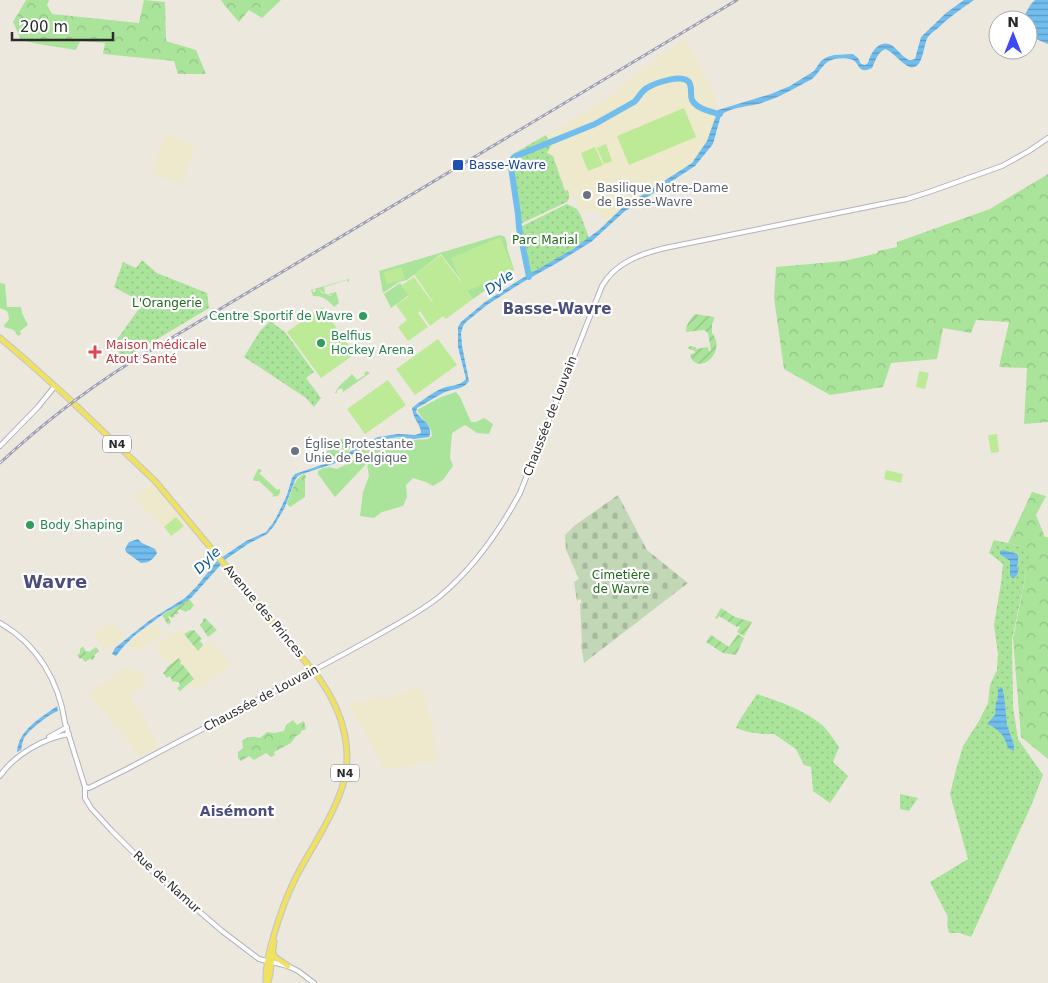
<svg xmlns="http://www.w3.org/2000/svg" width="1048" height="983" font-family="'DejaVu Sans',sans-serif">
<defs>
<pattern id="forest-crowns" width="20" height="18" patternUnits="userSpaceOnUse" patternTransform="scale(1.25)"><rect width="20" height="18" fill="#aae39a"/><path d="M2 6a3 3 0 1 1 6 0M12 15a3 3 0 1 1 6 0" fill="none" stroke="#92c385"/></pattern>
<pattern id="cemetery-stones" width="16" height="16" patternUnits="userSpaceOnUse" patternTransform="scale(1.25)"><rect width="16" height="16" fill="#c1d7b5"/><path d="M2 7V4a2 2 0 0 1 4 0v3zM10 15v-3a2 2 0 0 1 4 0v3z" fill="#a6b99c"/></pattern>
<pattern id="park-dots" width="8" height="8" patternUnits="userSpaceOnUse" patternTransform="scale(1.25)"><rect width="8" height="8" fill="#aae39a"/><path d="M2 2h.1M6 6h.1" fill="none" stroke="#92c385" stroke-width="1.8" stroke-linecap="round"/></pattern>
<pattern id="garden-furrows" width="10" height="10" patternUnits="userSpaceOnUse" patternTransform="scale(1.25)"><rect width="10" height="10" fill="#aae39a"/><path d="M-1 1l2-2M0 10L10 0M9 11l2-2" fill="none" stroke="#92c385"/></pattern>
<pattern id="water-rules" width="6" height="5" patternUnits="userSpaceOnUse" patternTransform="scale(1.25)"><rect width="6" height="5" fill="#71bdee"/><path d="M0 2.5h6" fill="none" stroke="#5d9ac1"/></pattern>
</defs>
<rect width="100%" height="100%" fill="#ede8de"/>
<g fill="#eee8cd">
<path d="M684,39L691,48L716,96V114L713,125L707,141L692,163L639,197V199L622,208L607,223L597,211L594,209L583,214L577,204L574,195L569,197L567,190L565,191L547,153L551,146L546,135L603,101L636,74Z"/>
<path d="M165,134L195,145L182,184L152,174Z"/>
<path d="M151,483L164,496L186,524L171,536L159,521L158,522L142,506L138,500L136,501L132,497Z"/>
<path d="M156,623L163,634L137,652L128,644L135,637Z"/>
<path d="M109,625H115L124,637L107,651L105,650L93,635L103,627Z"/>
<path d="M181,629L197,651L211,640L220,651L233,664L194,691L188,683L193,678L179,659L170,665L154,646Z"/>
<path d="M124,667L145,674L143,677L148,680L130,698L146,717L147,720L145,721L158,747L140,757L106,714L87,694L99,685L101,686L121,671V669Z"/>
<path d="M421,687L423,690L434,734L439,759L438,761L389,769L383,768L348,702L390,697Z"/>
</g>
<g fill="#aae39a">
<path d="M500,235L505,237L507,245V248L514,270L473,299L467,291L451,258L461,280L441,254L407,280L399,282L383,293L379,271Z"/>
<path d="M349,279V282H348L347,280L324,287L325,292L324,293L320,290L318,289L322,293L327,294L330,296L334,294L330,295L328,294L336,292L339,303L334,307C327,299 323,296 313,296L311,290L313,289V292H315L316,290L314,289Z"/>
<path d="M0,283L5,284L7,307H21L22,313L28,325L20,331L21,334L19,336L17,335L14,330L4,327C6,319 12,324 7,311L0,308Z"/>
<path d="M400,283L409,295L391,308L384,294Z"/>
<path d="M367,371L370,373L343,392L342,388L337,390V393H335C338,385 347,380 352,374L357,380L365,375L364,373Z"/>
<path d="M456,392L460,397L471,422H476L484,418L493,424L489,434L477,433L465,425L452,433L450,458L453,466L443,480L433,486L426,482L413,478L406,485L407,497L403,506L382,512L374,518L360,516L363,492L369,476L367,463L335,497L318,474V471L323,468L329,467L337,469L351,462L362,450L381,441L398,438L415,440L428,439L432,436C432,424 421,420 417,410L441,397Z"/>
<path d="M258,469H260L262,471L259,473L277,490L280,489C281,495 277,498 271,496L274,495L259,481H254L253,479Z"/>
</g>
<g fill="url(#forest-crowns)">
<path d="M26,0H49L47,5L52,14L139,23L144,0L165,2L166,41L196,50L206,74H178L174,61L103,54L105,43L80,41L76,50L38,44L21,40L13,22Z"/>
<path d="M221,0H281L262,18L249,10L239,22L225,6Z"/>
<path d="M1048,174V422L1024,424L1027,368L999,367L1009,322L976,320L971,333L943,328L937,359L891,363L883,387L830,395L784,369L774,298L776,267L844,261L878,253V251L897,247V242L990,209Z"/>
<path d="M343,439L349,443L351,446L348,453L331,459L326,456L325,454L334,441Z"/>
<path d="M304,474L306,476L305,479V497L290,507L288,505L287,503C291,494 294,478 304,474Z"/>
<path d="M1032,492L1046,496L1036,515L1045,537H1048V759L1021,737L1013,639L1028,564L1022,546L1008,543Z"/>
<path d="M293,720L297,725L304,721L306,729L301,731L300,734L296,736L291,743L274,752L275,755L271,757L266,753L254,760L249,756L241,761L238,758V752L243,748L242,741C247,736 254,736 260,738L267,732L275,733L284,731L286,725Z"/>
</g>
<path fill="url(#cemetery-stones)" d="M618,495L647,550L688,583L584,663L581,645L582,643L580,604L582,602L580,599L577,601L574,582L579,579L566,550L565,535L574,526Z"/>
<g fill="url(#park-dots)">
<path d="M546,135L551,146L547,153L553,156L565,191L568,190C569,195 570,198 567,202L520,224L518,203L513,177L511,155Z"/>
<path d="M567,204L577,209L581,216L589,238L556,260L529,275L520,227Z"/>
<path d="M142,260L157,273L207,293L209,308L124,359L113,345L143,303L114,287L123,262L136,268Z"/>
<path d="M270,321L285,332L314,372L306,378L321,398L314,407L306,398L244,357L260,331Z"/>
<path d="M994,540L1022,546L1029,552L1028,564L1012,640L1013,707L1018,739L1043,775L1031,806L971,937L960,933H949L947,924L948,917L930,882L968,859L950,794L957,766L963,746L979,721L988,703L990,685L997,670L998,654L994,625L1001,583L1003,564L989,553Z"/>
<path d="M757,694C780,702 803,709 822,725C828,730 834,740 839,747L833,762L848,776L830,803L813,791L811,767L804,765L796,749L774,734H763L748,732L736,728L739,721Z"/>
<path d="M900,794L918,798L909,811L900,809Z"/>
</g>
<g fill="url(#garden-furrows)">
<path d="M695,314L714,317V320L712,324V333C728,353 697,377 690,355L691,354L695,353V351L689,349L688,347L691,346L693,347H696V349L708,347L709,351H711L708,333L704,330L686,332C686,325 690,319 695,314Z"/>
<path d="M189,599L194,605L191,608V609L185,612L180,609L177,611L179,613L176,615L175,614L174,615L175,616L172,618L170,616L168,617L171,622L168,625L162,615L185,602L186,603V601Z"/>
<path d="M721,608L735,617L752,622L744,636L737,632L740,627L738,626L737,627L719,616L717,619L715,618Z"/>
<path d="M205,618L217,630L208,637L200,625L203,622V619Z"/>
<path d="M191,630L192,631L194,630L202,639L200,641L203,645L198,651L184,634Z"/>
<path d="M738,634L744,638L736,655L723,653L706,642L711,635L729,647Z"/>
<path d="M83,646L86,652L88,651L89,652L96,647L99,651L94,655L95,657L92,660L90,658L89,660H88L85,662L82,658L80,659L77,655L80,653V649Z"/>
<path d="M179,658L181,662L180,664L181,665L182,664L194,679L180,691L177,688L180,686L179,682H176L175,681L173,682L170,676L167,678L163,673L167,669L166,668Z"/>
</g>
<g fill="#bcea96">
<path d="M684,108L696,137L629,165L617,136Z"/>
<path d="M606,144L612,161L604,164L597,148Z"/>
<path d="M595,147L603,165L588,171L581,153Z"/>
<path d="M500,237L514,270L467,291L473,299L446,319L443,316L430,326L420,311L418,313L428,327L408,341L398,327L407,320L396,305L409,296L402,285L414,277L432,302H433L414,274L441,255L462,283L451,258Z"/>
<path d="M401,267L405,279L387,284L384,272Z"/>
<path d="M322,307L355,354L321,378L287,332Z"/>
<path d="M438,339L457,365L415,395L396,369Z"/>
<path d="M919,371L929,373L925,389L916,387Z"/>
<path d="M388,380L406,405L365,434L347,409Z"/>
<path d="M997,434L999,452L991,453L988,435Z"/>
<path d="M886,470L903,474L901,483L884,479Z"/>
<path d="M176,517L184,526L171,536L164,527Z"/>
</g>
<g fill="url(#water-rules)">
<path d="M964,0H974C961,9 948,18 937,29C934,31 930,34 928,37C923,44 924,70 910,67C901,64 895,53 885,49C877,53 876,60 872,68C858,75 860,64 853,60C846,57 834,58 829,61C822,65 818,74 812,79C795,88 777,99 758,104C745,107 732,107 721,115L713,144L695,166L640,202L625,211L591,242L557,263L523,282L487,305L466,322L463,326L461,333L462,346L469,381C462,391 452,388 443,393C434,398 426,403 417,408L416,412C422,421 434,425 429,437L414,439L398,437L381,440L360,450L339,462L302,474L298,476L295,480L285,507L274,526L267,534L248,544L226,559L191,598L180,605L166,612L135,635L123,647L116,656L112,654L115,648L150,620L185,598L197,586L217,561L224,556L246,541L266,532L273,523L277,516L287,495L292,478L295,474L339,459L359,446L378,437L398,434L415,435L421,433C421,425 413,419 412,408C421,401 433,392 443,388C451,385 460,386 466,379L458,347V327L461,322L485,302L521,279L573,249L599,230L622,208L639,199V197L692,163L707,141L718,110L771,94L790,86L814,71L821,61L827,57L834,55L853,54L858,58L861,64L865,65L868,63C871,51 881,37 894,47C899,51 902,56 907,59C910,61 911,60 915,59L921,37L946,13Z"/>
<path d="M1035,0H1048V44L1036,39L1028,31V20H1025L1024,16L1031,4Z"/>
<path d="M138,539L142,543L155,549L157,553C153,560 148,563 141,563L126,552L125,549L129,542Z"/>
<path d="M1003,550L1017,554L1018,556V563L1016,568H1019L1017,575L1014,578H1012L1010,575V561L1000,554V551Z"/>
<path d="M1001,687L1003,689V693L1004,695L1007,725L1014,745V750L1013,751L1008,748C1005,736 999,729 987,724L995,715L996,702L998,699V690Z"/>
<path d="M57,706L58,711C49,714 29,730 24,738C22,742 22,746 21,750L17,752C18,730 41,718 57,706Z"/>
</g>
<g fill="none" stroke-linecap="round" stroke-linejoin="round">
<path stroke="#71bdee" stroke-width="6" d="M529,277L519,228L518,214L510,161L516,156L595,124L634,102C639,98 641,91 647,88C655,83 685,72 690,84C692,89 690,95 692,100C697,109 711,112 720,114"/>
<g stroke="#b1b2bf" stroke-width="6">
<g id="secondary">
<path d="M0,446L38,407L55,386"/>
<path d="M0,623C37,644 59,681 65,723L85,787V798L91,808L112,831L151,870L222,931L259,959L288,966L298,971L314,983"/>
<path d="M49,737L67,727"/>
<path d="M0,776C14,755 44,738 69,734"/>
<path d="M85,787L89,788L127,769C178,742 228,715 278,689C312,671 345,654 378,635C399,623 420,612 439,597C474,568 499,532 520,493L602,286C615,263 640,254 665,248L907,199L929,192L1002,166L1029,151L1048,138"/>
</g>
</g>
<g stroke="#c8c8c8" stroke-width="7">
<g id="primary">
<path d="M0,338L27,361L67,397L156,482L319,678C344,713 356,755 339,796C328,825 310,850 296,877C286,897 279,917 273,938C269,953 265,967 266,983"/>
<path d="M273,953L275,957L288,966"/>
<path d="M268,983L270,974L274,942"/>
</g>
</g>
<use href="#secondary" stroke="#fff" stroke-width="4"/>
<use href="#primary" stroke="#f0e25f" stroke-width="4.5"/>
<g stroke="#a0a0b5" stroke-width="3">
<path id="rail" d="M0,463C40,426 82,393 128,364L737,0"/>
</g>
<use href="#rail" stroke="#fff" stroke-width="1" stroke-dasharray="4" stroke-linecap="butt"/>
</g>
<rect fill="#1a4fb4" stroke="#fff" stroke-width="2" x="452" y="159" width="12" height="12" rx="2.5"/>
<g fill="#6b7280" stroke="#fff" stroke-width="2">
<circle cx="587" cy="195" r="5"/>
<circle cx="295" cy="451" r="5"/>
</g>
<g fill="#2e9e5b" stroke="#fff" stroke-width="2">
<circle cx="363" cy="316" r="5"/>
<circle cx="321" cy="343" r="5"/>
<circle cx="30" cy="525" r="5"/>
</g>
<path fill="#e0444e" stroke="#fff" stroke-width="2" d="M92.5 344.5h5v5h5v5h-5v5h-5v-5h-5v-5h5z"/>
<g text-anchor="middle" stroke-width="4.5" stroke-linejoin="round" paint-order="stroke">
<g fill="#fff" stroke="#6b6b6b" stroke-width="1">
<rect x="103" y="435.5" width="28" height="17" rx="4"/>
<rect x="331" y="764.5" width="28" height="17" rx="4"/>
</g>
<g font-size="11" font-weight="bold" fill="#2b2b2b">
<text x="117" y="448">N4</text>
<text x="345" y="777">N4</text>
</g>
<g font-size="12" fill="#164399" stroke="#fff" text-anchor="start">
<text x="469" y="169">Basse-Wavre</text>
</g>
<g font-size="12" fill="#5b616d" stroke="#fff" text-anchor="start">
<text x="597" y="192">Basilique Notre-Dame<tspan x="597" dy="14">de Basse-Wavre</tspan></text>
<text x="305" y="448">Église Protestante<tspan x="305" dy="14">Unie de Belgique</tspan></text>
</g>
<g font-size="12" fill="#21691b" stroke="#fff">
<text x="545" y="244">Parc Marial</text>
<text x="167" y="307">L'Orangerie</text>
<text x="621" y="579">Cimetière<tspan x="621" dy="14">de Wavre</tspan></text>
</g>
<g font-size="12" fill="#27864d" stroke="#fff" text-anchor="start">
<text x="353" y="320" text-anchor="end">Centre Sportif de Wavre</text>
<text x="331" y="340">Belfius<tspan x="331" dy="14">Hockey Arena</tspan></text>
<text x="40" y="529">Body Shaping</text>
</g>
<g font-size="12" fill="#be3a42" stroke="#fff" text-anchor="start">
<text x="106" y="349">Maison médicale<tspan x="106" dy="14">Atout Santé</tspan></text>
</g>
<g font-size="12" fill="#2b2b2b" stroke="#fff">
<text transform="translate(550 416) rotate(-69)" y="4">Chaussée de Louvain</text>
<text transform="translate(264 611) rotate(50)" y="4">Avenue des Princes</text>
<text transform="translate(261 698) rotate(-28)" y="4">Chaussée de Louvain</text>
<text transform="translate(167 882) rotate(42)" y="4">Rue de Namur</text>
</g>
<g font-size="14" font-style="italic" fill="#0e599d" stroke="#fff">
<text transform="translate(499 282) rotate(-35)" y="5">Dyle</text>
<text transform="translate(207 560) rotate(-45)" y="5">Dyle</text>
</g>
<g font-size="14" font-weight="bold" fill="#4b4e7c" stroke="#fff">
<text x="237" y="816">Aisémont</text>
</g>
<g font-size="15" font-weight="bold" fill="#4b4e7c" stroke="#fff">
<text x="557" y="314">Basse-Wavre</text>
</g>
<g font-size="18" font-weight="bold" fill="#4b4e7c" stroke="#fff">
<text x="55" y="588">Wavre</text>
</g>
</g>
<g transform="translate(1013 35)"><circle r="24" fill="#ffffff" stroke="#aaaaaa"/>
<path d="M0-4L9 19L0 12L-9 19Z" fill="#3e49f9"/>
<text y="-8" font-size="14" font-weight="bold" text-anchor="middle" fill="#2b2b2b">N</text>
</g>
<path d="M12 32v8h101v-8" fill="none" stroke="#2b2b2b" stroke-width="2.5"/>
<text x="20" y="32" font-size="15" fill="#2b2b2b" stroke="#ffffff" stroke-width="4" paint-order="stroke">200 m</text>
</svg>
